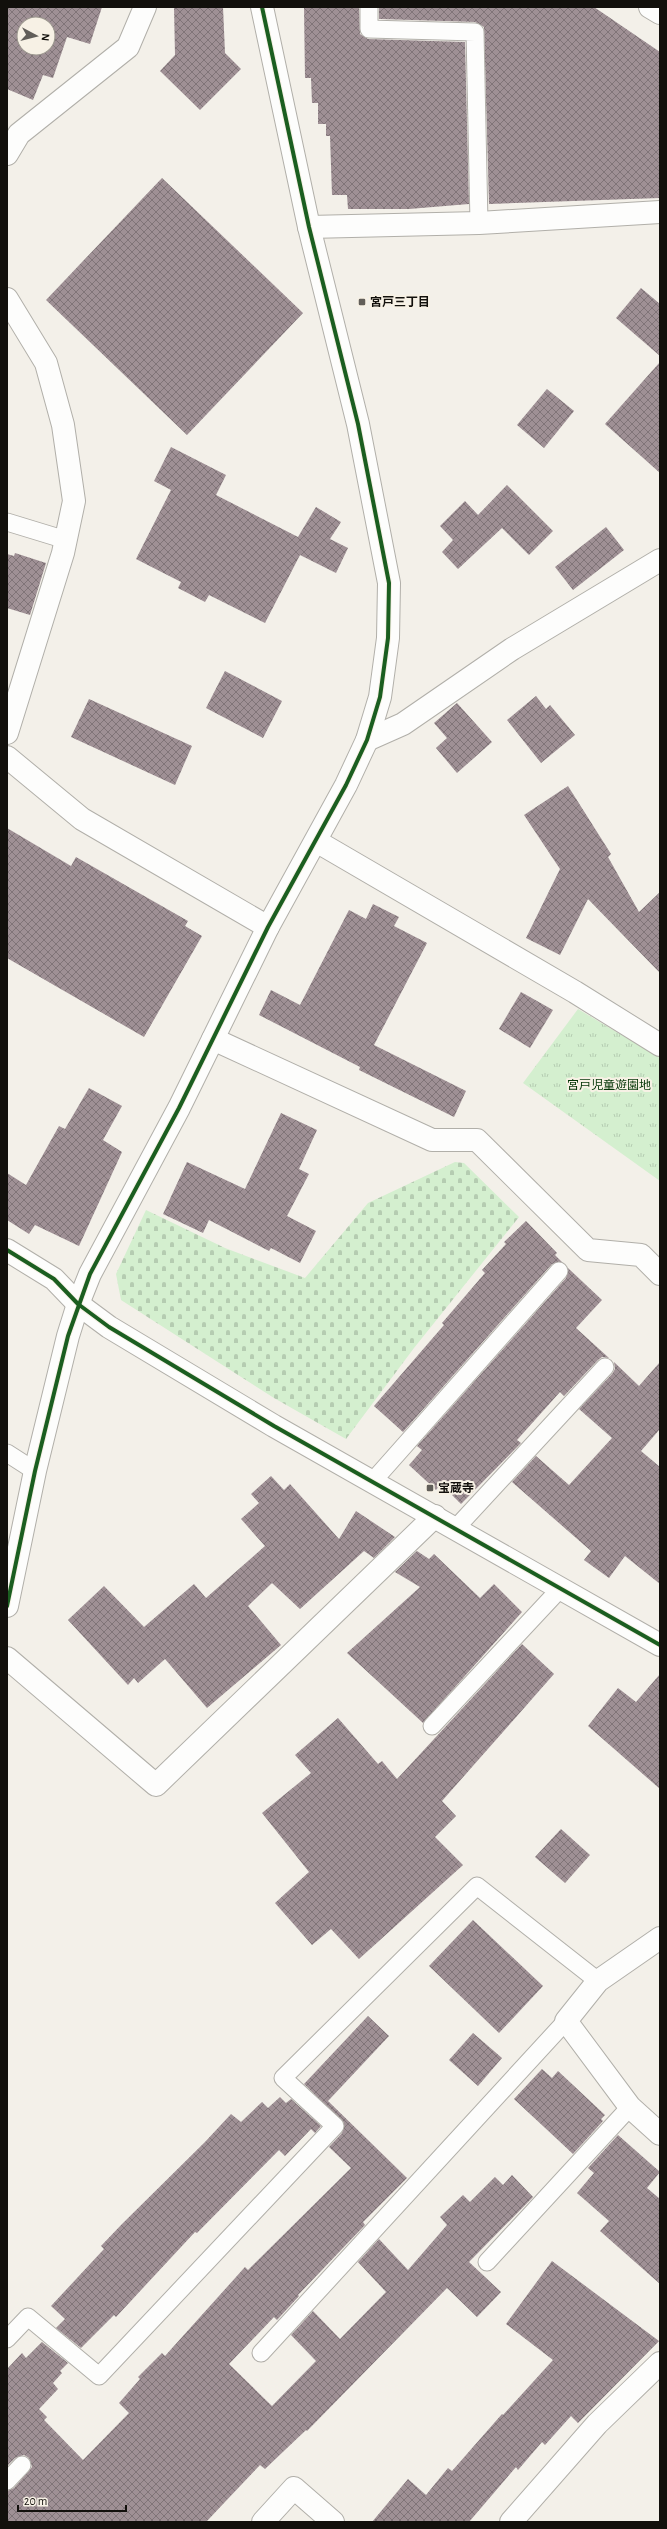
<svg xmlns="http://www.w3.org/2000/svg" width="667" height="2529" viewBox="0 0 667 2529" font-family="'Alegreya Sans','Noto Sans JP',sans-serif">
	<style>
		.cemetery { fill: url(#cemetery-stones) }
		.park { fill: url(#park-tufts) }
		.building { fill: url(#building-cross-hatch); fill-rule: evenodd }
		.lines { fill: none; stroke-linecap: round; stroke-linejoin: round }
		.service-casing { stroke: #b1afa9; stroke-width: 19 }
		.minor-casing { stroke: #b1afa9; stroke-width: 24 }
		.tertiary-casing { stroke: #b1afa9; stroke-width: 24 }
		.service { stroke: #fdfdfc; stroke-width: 17 }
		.minor { stroke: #fdfdfc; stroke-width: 22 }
		.tertiary { stroke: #fdfdfc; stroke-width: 22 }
		.cycleway-casing { stroke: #f7f1e5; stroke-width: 6 }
		.cycleway { stroke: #1b5e20; stroke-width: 4 }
		.poi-dot { fill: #615e59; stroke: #f7f1e5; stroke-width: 1.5 }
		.labels { text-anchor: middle; stroke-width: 4; stroke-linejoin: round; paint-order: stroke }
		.poi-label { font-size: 12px; font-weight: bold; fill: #12100c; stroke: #f7f1e5; text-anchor: start }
		.park-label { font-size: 12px; fill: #043506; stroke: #f7f1e5 }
	</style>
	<defs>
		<pattern id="cemetery-stones" width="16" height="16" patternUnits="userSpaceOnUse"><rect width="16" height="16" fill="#d4efcf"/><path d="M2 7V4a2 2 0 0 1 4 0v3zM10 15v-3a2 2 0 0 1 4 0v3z" fill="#b5ccb1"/></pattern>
		<pattern id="park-tufts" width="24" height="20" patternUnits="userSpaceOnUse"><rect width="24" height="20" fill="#d4efcf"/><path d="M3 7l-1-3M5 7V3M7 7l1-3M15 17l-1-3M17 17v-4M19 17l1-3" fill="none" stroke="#b5ccb1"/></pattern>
		<pattern id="building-cross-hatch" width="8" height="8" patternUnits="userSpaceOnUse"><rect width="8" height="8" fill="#9f9095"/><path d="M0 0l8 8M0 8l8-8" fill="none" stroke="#807478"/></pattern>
	</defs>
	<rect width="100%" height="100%" fill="#f3f0e9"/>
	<path class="cemetery" d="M 455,1162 L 464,1163 L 519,1217 L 414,1348 L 346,1439 L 274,1398 L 121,1300 L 116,1274 L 146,1210 L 225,1248 L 305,1278 L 368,1203 Z"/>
	<path class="park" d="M 578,1009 L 660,1058 L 660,1181 L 523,1083 Z"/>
	<g class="building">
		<path d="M 7,7 L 102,7 L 90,44 L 67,37 L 53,78 L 43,75 L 33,100 L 7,89 ZM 24,24 L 48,24 L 48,48 L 24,48 Z"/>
		<path d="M 174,7 L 223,7 L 225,53 L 241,69 L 200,110 L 160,71 L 175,55 Z"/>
		<path d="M 304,7 L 359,7 L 360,34 L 368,39 L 465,42 L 469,204 L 409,209 L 348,209 L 347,195 L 332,195 L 330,136 L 326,136 L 326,124 L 318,124 L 318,103 L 312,103 L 311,78 L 305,78 Z"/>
		<path d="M 379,7 L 594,7 L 660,52 L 660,198 L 489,204 L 484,27 L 475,22 L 379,19 Z"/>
		<path d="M 162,178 L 303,313 L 187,435 L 46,300 Z"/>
		<path d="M 641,288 L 660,304 L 660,356 L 616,318 Z"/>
		<path d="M 660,362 L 660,473 L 605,424 Z"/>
		<path d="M 547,389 L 574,411 L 544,448 L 517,425 Z"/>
		<path d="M 171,447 L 226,475 L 216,495 L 298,537 L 316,507 L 341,522 L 330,539 L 348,548 L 336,573 L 300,555 L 265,623 L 209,595 L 205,602 L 178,588 L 181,582 L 136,559 L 171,490 L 154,481 Z"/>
		<path d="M 507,485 L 553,531 L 529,555 L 502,528 L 458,569 L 442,552 L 453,540 L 440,526 L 465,501 L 478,515 Z"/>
		<path d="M 606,527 L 624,550 L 573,590 L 555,567 Z"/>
		<path d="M 15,553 L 46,563 L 30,615 L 7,608 L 7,554 L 14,556 Z"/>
		<path d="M 225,671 L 282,701 L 263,738 L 206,708 Z"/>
		<path d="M 536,696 L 546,709 L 550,705 L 575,735 L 541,763 L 507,720 Z"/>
		<path d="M 89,699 L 192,746 L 175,785 L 71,737 Z"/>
		<path d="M 457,703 L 492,742 L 457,773 L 436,748 L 447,738 L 434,723 Z"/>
		<path d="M 568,786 L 611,854 L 608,857 L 639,912 L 660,892 L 660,973 L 588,899 L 560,955 L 526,938 L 560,869 L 524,815 Z"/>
		<path d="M 7,828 L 71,866 L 76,857 L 188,921 L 185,926 L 202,936 L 144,1037 L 7,958 Z"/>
		<path d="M 373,904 L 399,917 L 394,926 L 427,943 L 374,1045 L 466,1091 L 454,1117 L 359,1070 L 360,1067 L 259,1015 L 271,990 L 300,1005 L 349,910 L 366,919 Z"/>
		<path d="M 521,992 L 553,1010 L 530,1048 L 499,1029 Z"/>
		<path d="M 89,1088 L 122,1106 L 103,1140 L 122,1152 L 79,1246 L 35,1225 L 29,1234 L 7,1220 L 7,1173 L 26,1185 L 59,1126 L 65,1129 Z"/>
		<path d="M 281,1113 L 317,1130 L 299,1169 L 309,1174 L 287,1216 L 316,1231 L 300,1263 L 271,1248 L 269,1251 L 209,1220 L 203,1233 L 163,1214 L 187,1162 L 245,1189 Z"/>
		<path d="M 526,1221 L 557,1253 L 555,1255 L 562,1262 L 552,1264 L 403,1432 L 374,1406 L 444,1325 L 442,1323 L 485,1273 L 482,1270 L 506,1244 L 504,1242 Z"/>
		<path d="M 568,1268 L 602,1300 L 576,1328 L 609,1358 L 602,1357 L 598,1360 L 564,1396 L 560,1392 L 517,1440 L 521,1443 L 461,1504 L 441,1484 L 436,1490 L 409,1465 L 422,1450 L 417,1446 L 566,1278 Z"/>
		<path d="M 614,1362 L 639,1386 L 660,1362 L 660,1429 L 641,1451 L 660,1467 L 660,1584 L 625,1556 L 609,1578 L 584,1560 L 591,1551 L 512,1482 L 536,1456 L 569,1485 L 612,1438 L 579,1409 L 612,1374 L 615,1369 Z"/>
		<path d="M 271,1476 L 284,1490 L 290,1484 L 339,1539 L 356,1511 L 395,1537 L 374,1558 L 364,1551 L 300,1609 L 272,1583 L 248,1606 L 281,1645 L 207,1708 L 165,1659 L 138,1683 L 134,1678 L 128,1685 L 68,1620 L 104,1586 L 144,1627 L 194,1584 L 206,1598 L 265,1546 L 241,1519 L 259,1503 L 251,1494 Z"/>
		<path d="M 417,1551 L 429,1559 L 434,1554 L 480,1598 L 494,1584 L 522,1612 L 423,1723 L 347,1653 L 420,1587 L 395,1572 Z"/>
		<path d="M 522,1644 L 554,1674 L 442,1801 L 456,1816 L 435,1837 L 463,1865 L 359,1959 L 331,1929 L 312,1945 L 275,1903 L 309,1872 L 262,1813 L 311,1773 L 295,1755 L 338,1718 L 378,1764 L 382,1761 L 397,1779 Z"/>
		<path d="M 660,1674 L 660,1789 L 588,1726 L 618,1688 L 636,1702 Z"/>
		<path d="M 561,1829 L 590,1855 L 565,1883 L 535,1857 Z"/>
		<path d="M 473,1920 L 543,1986 L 499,2033 L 429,1966 Z"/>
		<path d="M 368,2016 L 389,2036 L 328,2101 L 407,2178 L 363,2222 L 365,2225 L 298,2295 L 299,2296 L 277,2320 L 274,2317 L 229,2364 L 272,2406 L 316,2361 L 291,2335 L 313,2311 L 340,2339 L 386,2292 L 358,2262 L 379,2239 L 408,2270 L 447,2225 L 440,2217 L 463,2195 L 470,2202 L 495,2177 L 503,2185 L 512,2175 L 533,2197 L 469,2262 L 501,2292 L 477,2317 L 447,2288 L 307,2431 L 306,2430 L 265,2469 L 260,2465 L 206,2522 L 7,2522 L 7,2491 L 14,2488 L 32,2467 L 29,2458 L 24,2455 L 15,2458 L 7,2466 L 7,2369 L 22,2353 L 26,2358 L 42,2342 L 68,2363 L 60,2371 L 62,2373 L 53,2383 L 58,2389 L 39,2409 L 47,2417 L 44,2420 L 83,2460 L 129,2413 L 119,2403 L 140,2379 L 138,2377 L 162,2353 L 165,2356 L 245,2267 L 248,2270 L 351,2168 L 329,2147 L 342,2133 L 344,2123 L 304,2084 Z"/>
		<path d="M 473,2033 L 502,2058 L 478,2086 L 449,2060 Z"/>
		<path d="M 542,2069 L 552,2078 L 558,2071 L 605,2115 L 601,2119 L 603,2121 L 573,2154 L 514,2099 Z"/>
		<path d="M 280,2097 L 286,2103 L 291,2099 L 321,2126 L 315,2133 L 311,2129 L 285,2156 L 279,2150 L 197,2233 L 195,2232 L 116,2317 L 114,2315 L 81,2348 L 56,2328 L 65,2319 L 51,2306 L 104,2249 L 101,2246 L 122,2224 L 205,2142 L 231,2114 L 241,2122 L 262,2102 L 268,2108 Z"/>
		<path d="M 618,2135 L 660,2172 L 647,2188 L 660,2199 L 660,2284 L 600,2231 L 609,2221 L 577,2193 L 594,2173 L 588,2168 Z"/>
		<path d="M 552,2261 L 659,2341 L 578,2423 L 571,2416 L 545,2445 L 542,2442 L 518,2470 L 516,2467 L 469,2522 L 372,2522 L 408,2479 L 426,2495 L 448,2468 L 452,2471 L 502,2414 L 503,2415 L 553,2360 L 506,2324 Z"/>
	</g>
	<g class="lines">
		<g class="service-casing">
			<g id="service">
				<path d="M 369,7 L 369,29 L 475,32 L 479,223"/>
				<path d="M 7,522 L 66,540"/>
				<path d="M 7,1453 L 35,1471"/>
				<path d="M 373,1481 L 559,1271"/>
				<path d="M 455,1529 L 605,1367"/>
				<path d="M 432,1726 L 559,1590"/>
				<path d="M 487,2262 L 630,2107"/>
				<path d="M 7,2339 L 28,2317 L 99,2376 L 335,2126 L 283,2078 L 477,1886 L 598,1981"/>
				<path d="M 261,2353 L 566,2021"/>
				<path d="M 7,2481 L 22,2465"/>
			</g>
		</g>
		<g class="minor-casing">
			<g id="minor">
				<path d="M 650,7 L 660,13"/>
				<path d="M 7,154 L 19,134 L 128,47 L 145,7"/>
				<path d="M 309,227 L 479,223 L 660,212"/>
				<path d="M 7,299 L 46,363 L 63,425 L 74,501 L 63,553 L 7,733"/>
				<path d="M 367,740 L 403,724 L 512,649 L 660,560"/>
				<path d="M 7,757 L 82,819 L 268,927"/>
				<path d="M 316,841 L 575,992 L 660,1045"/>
				<path d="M 213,1039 L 432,1140 L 477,1140 L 588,1250 L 641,1255 L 660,1274"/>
				<path d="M 78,1304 L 90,1274 L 179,1108 L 268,927 L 346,785 L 367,740 L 380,697 L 388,638 L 389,583 L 358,424 L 309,227 L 262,7"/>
				<path d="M 7,1658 L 156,1785 L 435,1516"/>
				<path d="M 660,1938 L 598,1981 L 566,2021 L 630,2107 L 660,2134"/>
				<path d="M 263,2522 L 294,2488 L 333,2522"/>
				<path d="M 511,2522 L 597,2424 L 660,2363"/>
			</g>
		</g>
		<g class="tertiary-casing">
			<g id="tertiary">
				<path d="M 7,1250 L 54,1279 L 78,1304 L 109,1327 L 274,1426 L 660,1645"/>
				<path d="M 7,1606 L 35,1471 L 68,1336 L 78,1304"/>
			</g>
		</g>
		<use href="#service" class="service"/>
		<use href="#minor" class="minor"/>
		<use href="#tertiary" class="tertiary"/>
		<g class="cycleway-casing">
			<g id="cycleway">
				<path d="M 7,1250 L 54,1279 L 78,1304 L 109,1327 L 274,1426 L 660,1645"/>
				<path d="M 7,1606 L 35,1471 L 68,1336 L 90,1274 L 179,1108 L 268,927 L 346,785 L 367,740 L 380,697 L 388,638 L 389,583 L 358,424 L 309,227 L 262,7"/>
			</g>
		</g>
		<use href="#cycleway" class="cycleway"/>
	</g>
	<g class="poi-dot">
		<rect x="358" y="298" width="8" height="8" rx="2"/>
		<rect x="426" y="1484" width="8" height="8" rx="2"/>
	</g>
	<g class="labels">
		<g class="poi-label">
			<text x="370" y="306">宮戸三丁目</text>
			<text x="438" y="1492">宝蔵寺</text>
		</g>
		<g class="park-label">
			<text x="609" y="1089">宮戸児童遊園地</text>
		</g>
	</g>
	<rect width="667" height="2529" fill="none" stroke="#12100c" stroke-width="16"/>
	<g transform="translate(36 36) rotate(97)"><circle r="19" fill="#f7f1e5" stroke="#9b978e"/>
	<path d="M0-3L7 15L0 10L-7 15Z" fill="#615e59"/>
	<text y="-6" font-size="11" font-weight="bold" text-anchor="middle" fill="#12100c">N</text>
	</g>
	<path d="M18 2505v6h108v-6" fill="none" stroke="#12100c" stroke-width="2"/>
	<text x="24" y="2505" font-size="12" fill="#12100c" stroke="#f7f1e5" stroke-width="3" paint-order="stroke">20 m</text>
</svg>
